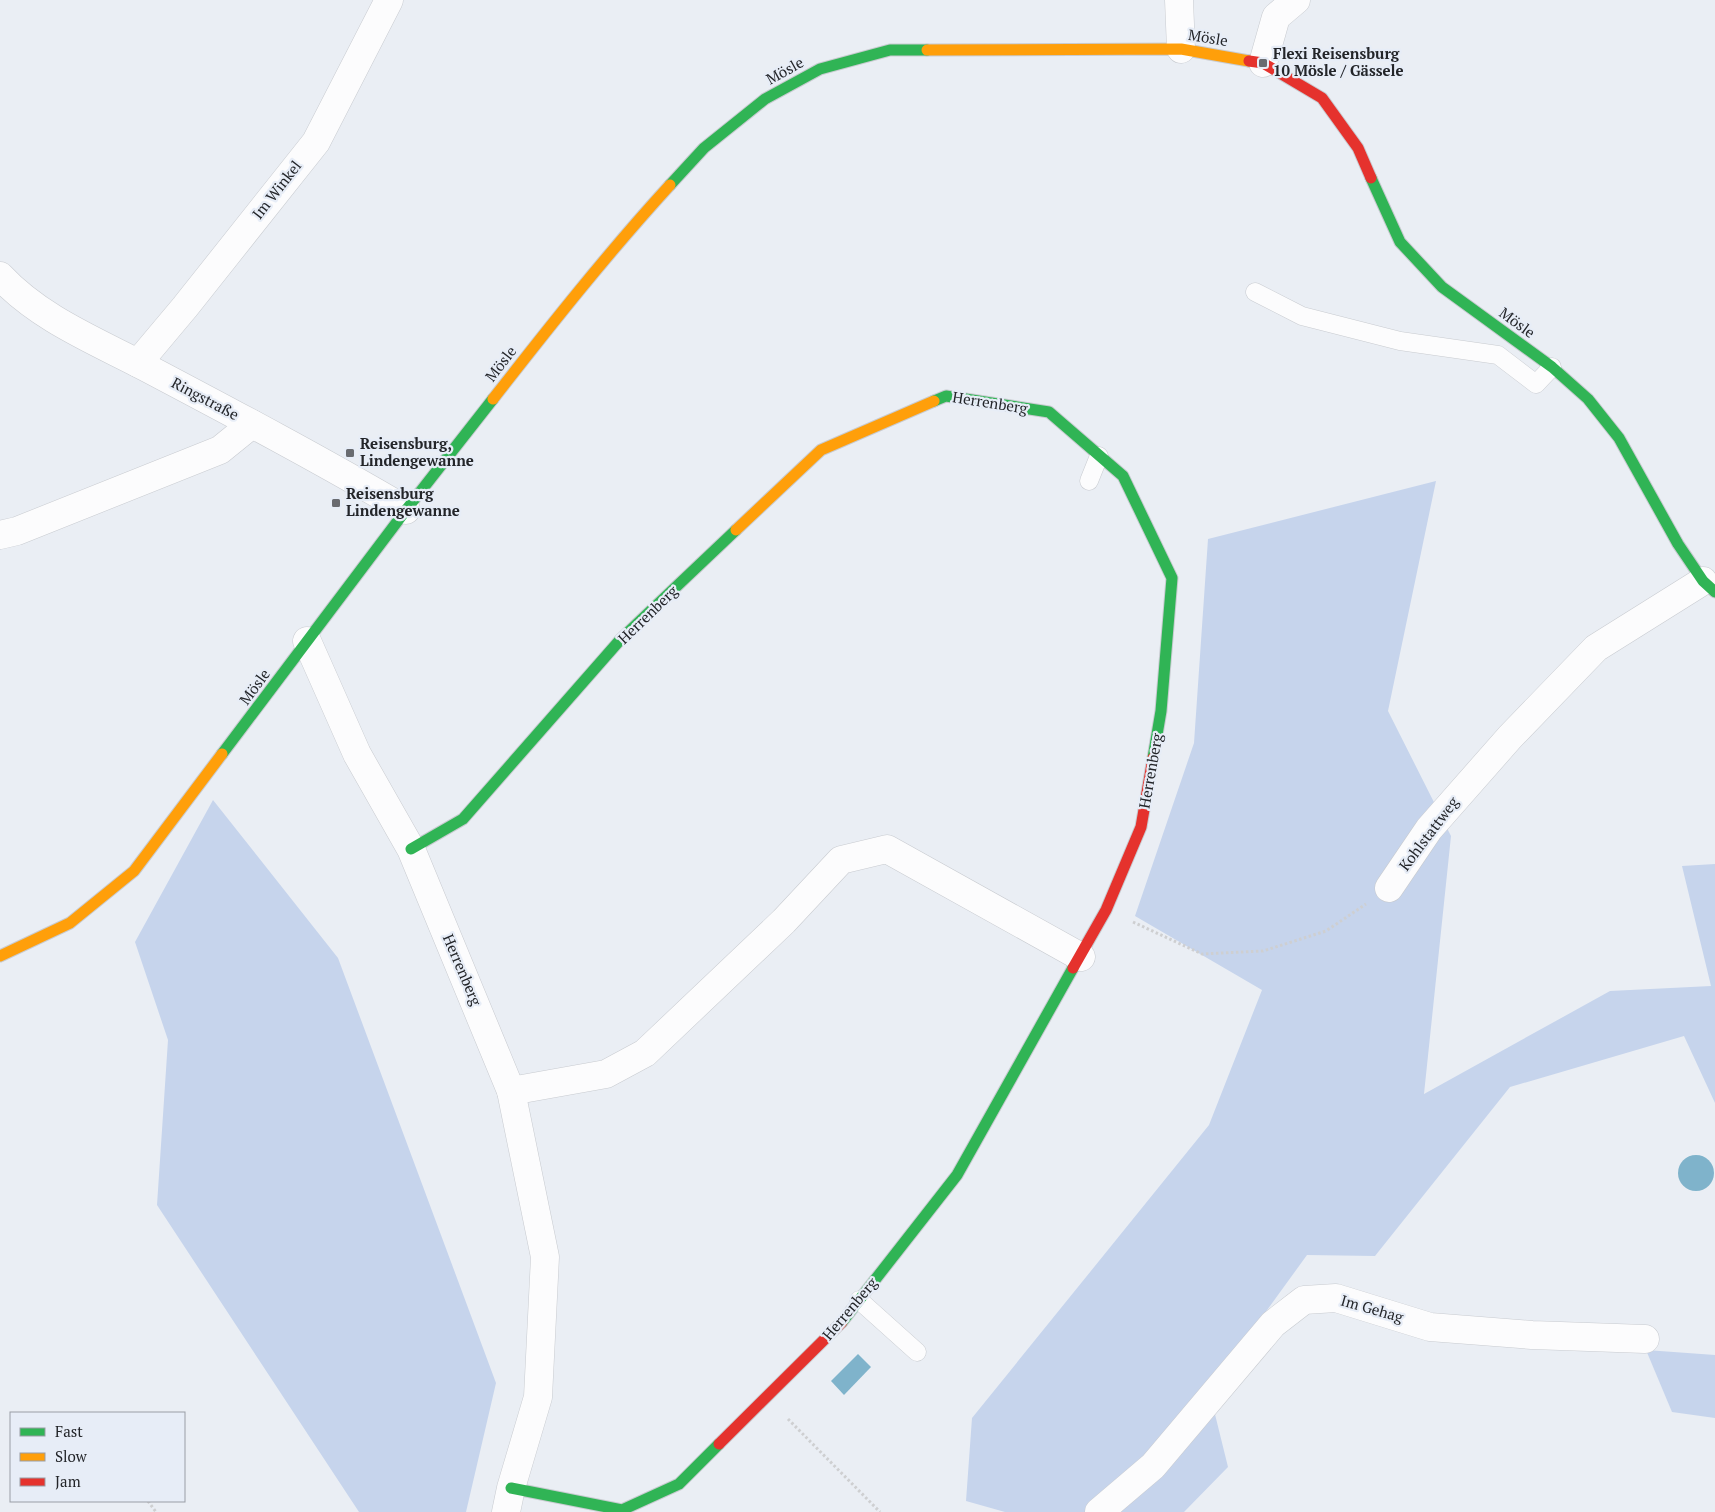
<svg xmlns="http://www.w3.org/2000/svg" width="1715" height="1512" viewBox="0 0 1715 1512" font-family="'PT Serif',serif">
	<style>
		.green { fill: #c6d4ec }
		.water { fill: #7fb3cb }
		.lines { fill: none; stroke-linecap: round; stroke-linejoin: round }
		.lane-casing { stroke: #c8cbd0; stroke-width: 19 }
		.street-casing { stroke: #c8cbd0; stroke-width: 29 }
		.fast-casing { stroke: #c8cbd0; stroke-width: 13 }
		.slow-casing { stroke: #c8cbd0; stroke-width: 13 }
		.jam-casing { stroke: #c8cbd0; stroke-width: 13 }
		.path { stroke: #cecfd1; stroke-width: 3; stroke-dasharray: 2.5 2.5; stroke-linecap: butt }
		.lane { stroke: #fcfcfd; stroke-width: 18 }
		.street { stroke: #fcfcfd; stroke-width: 28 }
		.fast { stroke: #30b455; stroke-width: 11 }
		.slow { stroke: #ff9f0a; stroke-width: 11 }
		.jam { stroke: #e5322d; stroke-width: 11 }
		.poi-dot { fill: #696b70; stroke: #e7edf7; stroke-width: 2 }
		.labels { text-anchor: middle; stroke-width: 4.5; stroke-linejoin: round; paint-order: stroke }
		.street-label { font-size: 15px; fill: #232529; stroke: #e7edf7 }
		.poi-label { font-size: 15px; font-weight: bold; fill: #232529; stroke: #e7edf7; text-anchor: start }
	</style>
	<rect width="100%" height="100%" fill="#eaeef4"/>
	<g class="green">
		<path d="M 1436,481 L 1388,711 L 1451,836 L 1424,1094 L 1610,991 L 1711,986 L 1682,866 L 1715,864 L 1715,1103 L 1684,1036 L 1510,1087 L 1375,1256 L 1307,1255 L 1209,1390 L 1228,1467 L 1184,1512 L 1005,1512 L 966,1501 L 972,1418 L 1209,1125 L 1262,990 L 1135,916 L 1194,743 L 1208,539 Z"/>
		<path d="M 213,800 L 338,958 L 496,1383 L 466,1512 L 359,1512 L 157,1205 L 168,1040 L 135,942 Z"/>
		<path d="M 1646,1350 L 1715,1355 L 1715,1418 L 1672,1412 Z"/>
	</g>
	<g class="water">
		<circle cx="1696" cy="1173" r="18"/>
		<path d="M 858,1354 L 871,1367 L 844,1395 L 831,1381 Z"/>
	</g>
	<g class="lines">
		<g class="lane-casing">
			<g id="lane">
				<path d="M 1255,292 L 1302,316 L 1400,341 L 1498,355 L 1536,384 L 1552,367"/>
				<path d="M 1089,481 L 1099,456"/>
				<path d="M 859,1300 L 917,1352"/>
			</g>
		</g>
		<g class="street-casing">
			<g id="street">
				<path d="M 1179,0 L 1181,49"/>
				<path d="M 1263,63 L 1276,17 L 1296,0"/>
				<path d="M 0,276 C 40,319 96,341 147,368 C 234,414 321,460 406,510"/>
				<path d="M 138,363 L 185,307 L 316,142 L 389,0"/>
				<path d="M 0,535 L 17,531 L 220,450 L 252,424"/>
				<path d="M 307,641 L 357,754 L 411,849 L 511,1091 L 545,1257 L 538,1397 L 511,1488 L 506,1512"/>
				<path d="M 1389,888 L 1429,829 L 1510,737 L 1596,648 L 1703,581"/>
				<path d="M 511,1091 L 606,1074 L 645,1053 L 784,921 L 841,860 L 887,849 L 1081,957"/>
				<path d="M 1099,1512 L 1153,1466 L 1273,1324 L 1304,1300 L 1336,1298 L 1430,1327 L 1532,1335 L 1645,1339"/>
			</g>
		</g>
		<g class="fast-casing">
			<g id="fast">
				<path d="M 1371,178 L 1400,242 L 1442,287 L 1552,367 L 1588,399 L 1619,438 L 1678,544 L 1703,581 L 1715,592"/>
				<path d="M 670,185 L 704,148 L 765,99 L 820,69 L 890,50 L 927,50"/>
				<path d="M 934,401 L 946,396 L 1049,412 L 1123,476 L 1172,578 L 1161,711 L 1153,758"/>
				<path d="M 222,754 L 406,510 L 493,399"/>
				<path d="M 411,849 L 463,819 L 620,640 L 736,530"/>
				<path d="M 842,1322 L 957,1175 L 1073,968"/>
				<path d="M 511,1488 L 622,1510 L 679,1484 L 719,1444"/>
			</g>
		</g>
		<g class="slow-casing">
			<g id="slow">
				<path d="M 927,50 L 1181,49 L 1249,61"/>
				<path d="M 493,399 C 550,326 607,254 670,185"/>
				<path d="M 736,530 L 821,450 L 934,401"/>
				<path d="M 0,956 L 70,923 L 134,871 L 222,754"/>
			</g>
		</g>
		<g class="jam-casing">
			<g id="jam">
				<path d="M 1249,61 L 1263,63 L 1322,98 L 1358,148 L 1371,178"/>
				<path d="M 1073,968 L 1106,910 L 1141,827 L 1153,758"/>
				<path d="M 719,1444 L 842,1322"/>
			</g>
		</g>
		<g class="path">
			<path d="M 1133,922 L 1202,954 L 1263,951 L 1326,931 L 1366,904"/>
			<path d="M 788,1419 L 880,1512"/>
			<path d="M 148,1501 L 156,1512"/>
		</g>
		<use href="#lane" class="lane"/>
		<use href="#street" class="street"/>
		<use href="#fast" class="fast"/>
		<use href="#slow" class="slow"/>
		<use href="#jam" class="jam"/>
	</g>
	<g class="poi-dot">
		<rect x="1258" y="58" width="10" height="10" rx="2.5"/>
		<rect x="345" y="448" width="10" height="10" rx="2.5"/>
		<rect x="331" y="498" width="10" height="10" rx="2.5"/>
	</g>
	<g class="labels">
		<g class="street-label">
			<text transform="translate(1208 38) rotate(9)" y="5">Mösle</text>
			<text transform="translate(785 71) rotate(-29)" y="5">Mösle</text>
			<text transform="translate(277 190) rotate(-52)" y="5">Im Winkel</text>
			<text transform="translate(1517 323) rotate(36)" y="5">Mösle</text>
			<text transform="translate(501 364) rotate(-52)" y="5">Mösle</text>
			<text transform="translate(205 399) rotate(28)" y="5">Ringstraße</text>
			<text transform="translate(990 403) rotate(9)" y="5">Herrenberg</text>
			<text transform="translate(648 615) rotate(-44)" y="5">Herrenberg</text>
			<text transform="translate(255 687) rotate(-54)" y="5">Mösle</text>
			<text transform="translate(1151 771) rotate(-80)" y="5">Herrenberg</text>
			<text transform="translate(1429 834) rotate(-53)" y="5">Kohlstattweg</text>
			<text transform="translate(462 970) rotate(67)" y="5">Herrenberg</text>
			<text transform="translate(850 1309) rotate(-50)" y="5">Herrenberg</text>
			<text transform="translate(1372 1309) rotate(16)" y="5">Im Gehag</text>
		</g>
		<g class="poi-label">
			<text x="1273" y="59">Flexi Reisensburg<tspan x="1273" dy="17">10 Mösle / Gässele</tspan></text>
			<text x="360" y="449">Reisensburg,<tspan x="360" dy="17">Lindengewanne</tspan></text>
			<text x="346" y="499">Reisensburg<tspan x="346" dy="17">Lindengewanne</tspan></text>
		</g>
	</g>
	<rect x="10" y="1412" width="175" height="90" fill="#e7edf7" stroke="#999da5"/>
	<rect x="20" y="1428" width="25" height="8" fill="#30b455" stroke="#999da5"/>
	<text x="55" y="1437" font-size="15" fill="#232529">Fast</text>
	<rect x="20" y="1453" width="25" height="8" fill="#ff9f0a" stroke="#999da5"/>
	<text x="55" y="1462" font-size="15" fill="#232529">Slow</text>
	<rect x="20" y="1478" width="25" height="8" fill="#e5322d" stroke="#999da5"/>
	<text x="55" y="1487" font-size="15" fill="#232529">Jam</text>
</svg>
